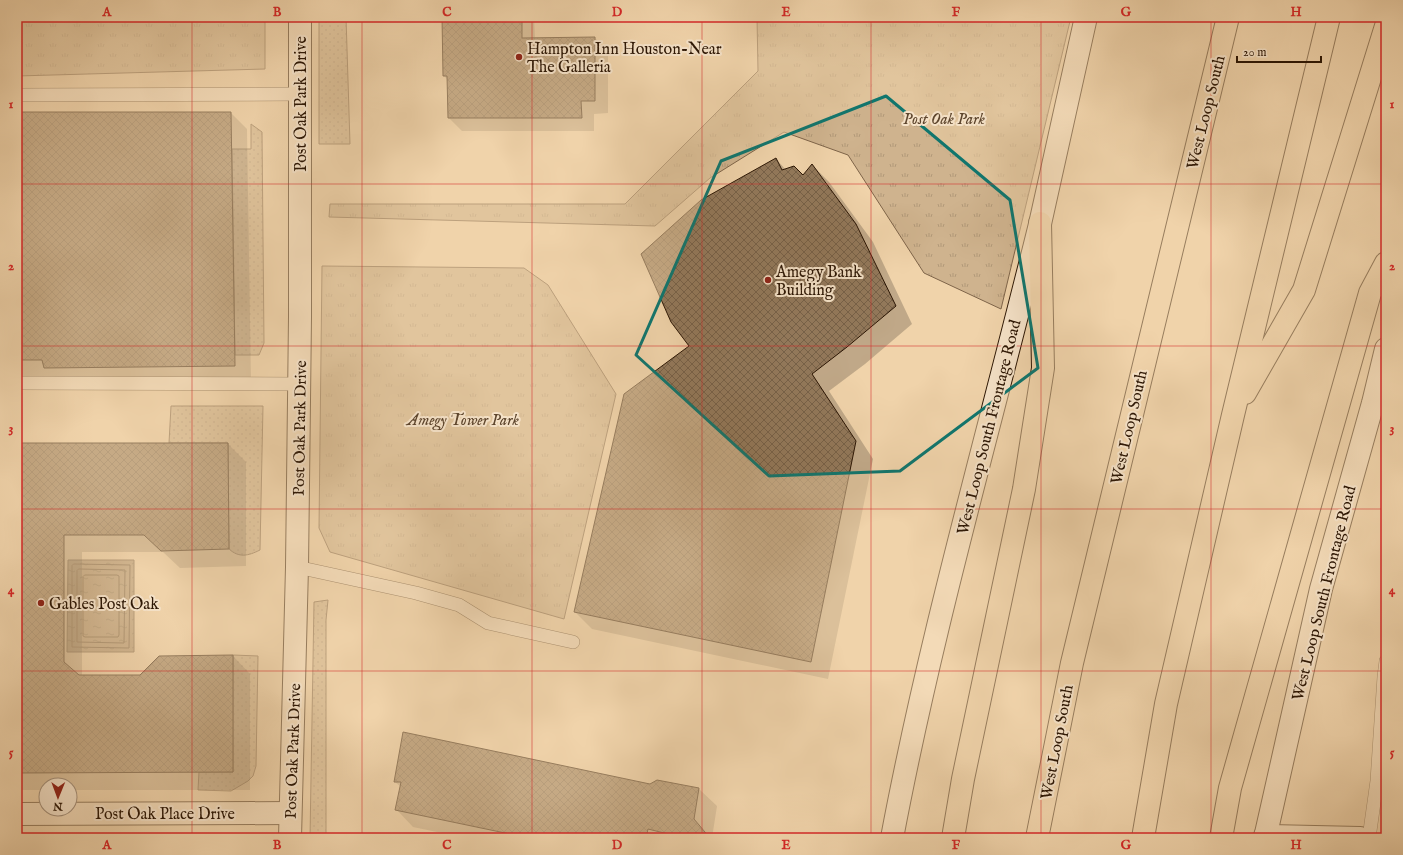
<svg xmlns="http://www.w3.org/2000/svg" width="1403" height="855" viewBox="0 0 1403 855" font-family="'IM FELL English',serif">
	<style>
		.grass { fill: url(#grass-dots); stroke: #7e6449 }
		.park { fill: url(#park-tufts); stroke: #7e6449 }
		.water { fill: url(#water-ripples); stroke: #796146 }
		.shadow { fill: #0003 }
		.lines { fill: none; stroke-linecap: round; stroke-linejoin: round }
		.shore { stroke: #6c543b; stroke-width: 1 }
		.building { fill: url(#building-cross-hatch); stroke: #2c1604 }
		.lane-casing { stroke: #5d452e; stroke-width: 14 }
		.secondary-casing { stroke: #2c1604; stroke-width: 24 }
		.highway-casing { stroke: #2c1604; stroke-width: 24 }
		.lane { stroke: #f5e2c8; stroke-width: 13 }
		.secondary { stroke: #f5e2c8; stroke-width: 22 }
		.highway { stroke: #f0d3aa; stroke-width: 22 }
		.marked { fill: none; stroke: #0f766e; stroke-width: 3; stroke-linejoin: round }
		.grid { fill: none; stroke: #d62828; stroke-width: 1; stroke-opacity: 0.55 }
		.poi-dot { fill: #8f2418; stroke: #f5e2c8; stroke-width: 1.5 }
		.labels { text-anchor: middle; stroke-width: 4; stroke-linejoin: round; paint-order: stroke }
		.poi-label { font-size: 16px; fill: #2c1604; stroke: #f5e2c8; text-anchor: start }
		.street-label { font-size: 16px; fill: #2c1604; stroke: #f5e2c8 }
		.park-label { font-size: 16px; font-style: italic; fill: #5d452d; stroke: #f5e2c8 }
		.neatline { fill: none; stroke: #d62828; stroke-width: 1.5 }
		.grid-label { font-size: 13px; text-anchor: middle; font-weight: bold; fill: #d62828 }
	</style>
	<defs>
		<pattern id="grass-dots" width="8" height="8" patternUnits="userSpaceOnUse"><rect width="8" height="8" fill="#cfb38e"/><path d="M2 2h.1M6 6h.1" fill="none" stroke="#b29979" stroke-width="1.8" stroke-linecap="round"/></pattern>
		<pattern id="park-tufts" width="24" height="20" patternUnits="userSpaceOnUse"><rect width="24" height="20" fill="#cfb38e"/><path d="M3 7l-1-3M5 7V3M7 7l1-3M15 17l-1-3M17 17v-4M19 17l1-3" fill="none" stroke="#b29979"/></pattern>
		<pattern id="water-ripples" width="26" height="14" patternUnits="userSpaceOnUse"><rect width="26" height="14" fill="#ad9372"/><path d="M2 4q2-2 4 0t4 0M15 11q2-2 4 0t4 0" fill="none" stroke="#8d775b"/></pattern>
		<pattern id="building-cross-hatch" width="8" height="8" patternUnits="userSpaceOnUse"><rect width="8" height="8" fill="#92785a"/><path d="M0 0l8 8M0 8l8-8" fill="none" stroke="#776148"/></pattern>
	</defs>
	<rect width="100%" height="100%" fill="#f0d3aa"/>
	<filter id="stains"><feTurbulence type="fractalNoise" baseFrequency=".005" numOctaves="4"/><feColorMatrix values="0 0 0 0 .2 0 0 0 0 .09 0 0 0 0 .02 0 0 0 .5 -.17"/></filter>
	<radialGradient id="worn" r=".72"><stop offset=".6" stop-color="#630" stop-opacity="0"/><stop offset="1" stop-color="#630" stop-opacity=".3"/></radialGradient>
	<g class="grass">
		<path d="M 319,17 L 346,17 L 350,144 L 319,144 Z"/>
		<path d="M 251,124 L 262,132 L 264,343 L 259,355 L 235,355 L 232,149 L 251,149 Z"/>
		<path d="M 171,406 L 263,406 L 260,550 C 248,556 239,558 229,549 L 228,443 L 169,443 Z"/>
		<path d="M 328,600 L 326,620 L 326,838 L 310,838 L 314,602 Z"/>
		<path d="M 233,655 L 258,656 L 256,766 L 253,776 L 248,781 L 231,791 L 198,790 L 199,772 L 233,772 Z"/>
	</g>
	<g class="park">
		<path d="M 17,17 L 265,17 L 265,69 L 17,76 Z"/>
		<path d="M 757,17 L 1071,17 L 1001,309 L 924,273 L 848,155 L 784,132 L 710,178 L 655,226 L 329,217 L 330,204 L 625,204 L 758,71 Z"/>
		<path d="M 322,266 L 524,268 L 548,285 L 616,394 L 564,619 L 330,552 L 319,528 Z"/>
	</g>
	<path class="water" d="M 68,560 L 134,560 L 134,652 L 67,652 Z"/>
	<g class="shadow">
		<path d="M 443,17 L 534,17 L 535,39 L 595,38 L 608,51 L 608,113 L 594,114 L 594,131 L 462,131 L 449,118 L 448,80 L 444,76 Z"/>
		<path d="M 17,113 L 231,113 L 247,129 L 251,383 L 62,384 L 54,376 L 17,376 Z"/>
		<path d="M 776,159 L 786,170 L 803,176 L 812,165 L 829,182 L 873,242 L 912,324 L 865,364 L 829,391 L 873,459 L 828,679 L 592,629 L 575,612 L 691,346 Z"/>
		<path d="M 17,444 L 228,444 L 246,462 L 246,566 L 180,568 L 163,552 L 82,552 L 82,676 L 141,676 L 233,656 L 250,674 L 250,790 L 70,790 L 70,785 L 46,785 L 46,790 L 17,790 Z"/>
		<path d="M 657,781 L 699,789 L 717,806 L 712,838 L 675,838 L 669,829 L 667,838 L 466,838 L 413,827 L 396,809 L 401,787 L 395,782 L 650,785 Z"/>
	</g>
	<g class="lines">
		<g class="shore">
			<path d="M 74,564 L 130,565 L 129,648 L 72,647 L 72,566 Z"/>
			<path d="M 79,569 L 125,570 L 124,643 L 77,642 L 77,571 Z"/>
			<path d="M 85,575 L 117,575 L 119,576 L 119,635 L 118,637 L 85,637 L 83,636 L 83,577 Z"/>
		</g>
	</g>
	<g class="building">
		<path d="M 442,17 L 522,17 L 522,38 L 595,37 L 595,101 L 581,101 L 582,118 L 448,118 L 447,76 L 443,76 Z"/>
		<path d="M 17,112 L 231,112 L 235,366 L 44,368 L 42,360 L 17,360 Z"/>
		<path d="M 776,158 L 782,170 L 794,166 L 803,175 L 812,164 L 856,224 L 896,306 L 847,347 L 812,374 L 856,441 L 811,662 L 574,612 L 624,394 L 689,346 L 671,322 L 641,254 L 701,200 Z"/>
		<path d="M 17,443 L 228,443 L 229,549 L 161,551 L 144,535 L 64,535 L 64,662 L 79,675 L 140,675 L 159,656 L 233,655 L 233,772 L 17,773 Z"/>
		<path d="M 403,732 L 650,784 L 657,780 L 699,788 L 694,819 L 710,838 L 684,838 L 648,829 L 646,838 L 529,838 L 395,810 L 401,782 L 394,782 Z"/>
	</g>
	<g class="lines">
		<g class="lane-casing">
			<g id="lane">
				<path d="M 17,95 L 300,94"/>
				<path d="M 17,383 L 299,384"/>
				<path d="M 297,567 L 416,593 L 459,605 L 488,623 L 573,642"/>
				<path d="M 1369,838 L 1377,781 L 1384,677 L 1386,661"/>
			</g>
		</g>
		<g class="secondary-casing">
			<g id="secondary">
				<path d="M 17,814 L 290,813"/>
				<path d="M 1265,836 L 1360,838"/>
				<path d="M 290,838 L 297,567 L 300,317 L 300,17"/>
				<path d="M 892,838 C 931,631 990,428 1040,224 C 1056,155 1071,86 1086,17"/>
				<path d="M 1265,838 L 1321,589 L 1373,403 L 1386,349"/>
			</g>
		</g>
		<g class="highway-casing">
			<g id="highway">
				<path d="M 1245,393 L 1304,290 L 1386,26"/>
				<path d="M 953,838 L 963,779 L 1024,489 L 1043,368 L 1040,223"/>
				<path d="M 1037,838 L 1072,663 L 1228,17"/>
				<path d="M 1143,838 L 1166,704 L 1233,415 L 1329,17"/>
				<path d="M 1221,838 L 1230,788 L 1370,293 L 1386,263"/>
			</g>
		</g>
		<use href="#lane" class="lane"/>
		<use href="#secondary" class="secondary"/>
		<use href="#highway" class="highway"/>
	</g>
	<path d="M0 0H1403V855H0ZM 886,96 L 1010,200 L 1038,368 L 900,471 L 769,476 L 636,355 L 721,161 Z" fill="#f0d3aa" fill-opacity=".55" fill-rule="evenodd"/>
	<path class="marked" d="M 886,96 L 1010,200 L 1038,368 L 900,471 L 769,476 L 636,355 L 721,161 Z"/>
	<path class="grid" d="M 192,17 L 192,838M 362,17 L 362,838M 532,17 L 532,838M 702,17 L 702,838M 871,17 L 871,838M 1041,17 L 1041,838M 1211,17 L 1211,838M 17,184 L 1386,184M 17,346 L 1386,346M 17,509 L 1386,509M 17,671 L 1386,671"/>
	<g class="poi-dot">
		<circle cx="519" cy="57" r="4"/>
		<circle cx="768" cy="280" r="4"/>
		<circle cx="41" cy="603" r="4"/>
	</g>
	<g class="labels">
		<g class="poi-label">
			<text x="527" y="54">Hampton Inn Houston-Near<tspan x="527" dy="18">The Galleria</tspan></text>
			<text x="776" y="277">Amegy Bank<tspan x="776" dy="18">Building</tspan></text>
			<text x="49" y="609">Gables Post Oak</text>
		</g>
		<g class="street-label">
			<text transform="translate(300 104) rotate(-90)" y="6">Post Oak Park Drive</text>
			<text transform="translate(1205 112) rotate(-76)" y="6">West Loop South</text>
			<text transform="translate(988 427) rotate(-76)" y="6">West Loop South Frontage Road</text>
			<text transform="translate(1128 427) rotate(-77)" y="6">West Loop South</text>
			<text transform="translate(299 428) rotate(-89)" y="6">Post Oak Park Drive</text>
			<text transform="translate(1323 593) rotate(-76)" y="6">West Loop South Frontage Road</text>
			<text transform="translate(1056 742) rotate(-79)" y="6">West Loop South</text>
			<text transform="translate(292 751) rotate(-88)" y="6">Post Oak Park Drive</text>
			<text x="165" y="819">Post Oak Place Drive</text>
		</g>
		<g class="park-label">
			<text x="944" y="124">Post Oak Park</text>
			<text x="463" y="425">Amegy Tower Park</text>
		</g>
	</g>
	<rect width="1403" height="855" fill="none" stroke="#f0d3aa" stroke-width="44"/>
	<g transform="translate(58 797) rotate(181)"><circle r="19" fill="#f5e2c8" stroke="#a5907a"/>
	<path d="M0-3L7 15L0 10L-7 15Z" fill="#8f2418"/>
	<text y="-6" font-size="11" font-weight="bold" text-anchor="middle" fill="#2c1604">N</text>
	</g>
	<path d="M1237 56v6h84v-6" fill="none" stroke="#2c1604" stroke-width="2"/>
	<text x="1243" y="56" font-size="12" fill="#2c1604" stroke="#f5e2c8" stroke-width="3" paint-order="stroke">20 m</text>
	<rect x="22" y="22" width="1359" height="811" class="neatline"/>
	<g class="grid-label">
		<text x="107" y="16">A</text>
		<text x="277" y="16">B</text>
		<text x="447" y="16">C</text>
		<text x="617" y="16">D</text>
		<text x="786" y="16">E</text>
		<text x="956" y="16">F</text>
		<text x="1126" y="16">G</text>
		<text x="1296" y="16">H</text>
		<text x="11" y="108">1</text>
		<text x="1392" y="108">1</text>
		<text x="11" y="270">2</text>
		<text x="1392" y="270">2</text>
		<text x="11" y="432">3</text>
		<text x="1392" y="432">3</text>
		<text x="11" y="594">4</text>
		<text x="1392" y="594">4</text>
		<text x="11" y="756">5</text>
		<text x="1392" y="756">5</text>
		<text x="107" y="849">A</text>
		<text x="277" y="849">B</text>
		<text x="447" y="849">C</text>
		<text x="617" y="849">D</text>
		<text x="786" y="849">E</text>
		<text x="956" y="849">F</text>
		<text x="1126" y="849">G</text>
		<text x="1296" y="849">H</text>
	</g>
	<rect width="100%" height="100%" filter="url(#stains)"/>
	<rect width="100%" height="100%" fill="url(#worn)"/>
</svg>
